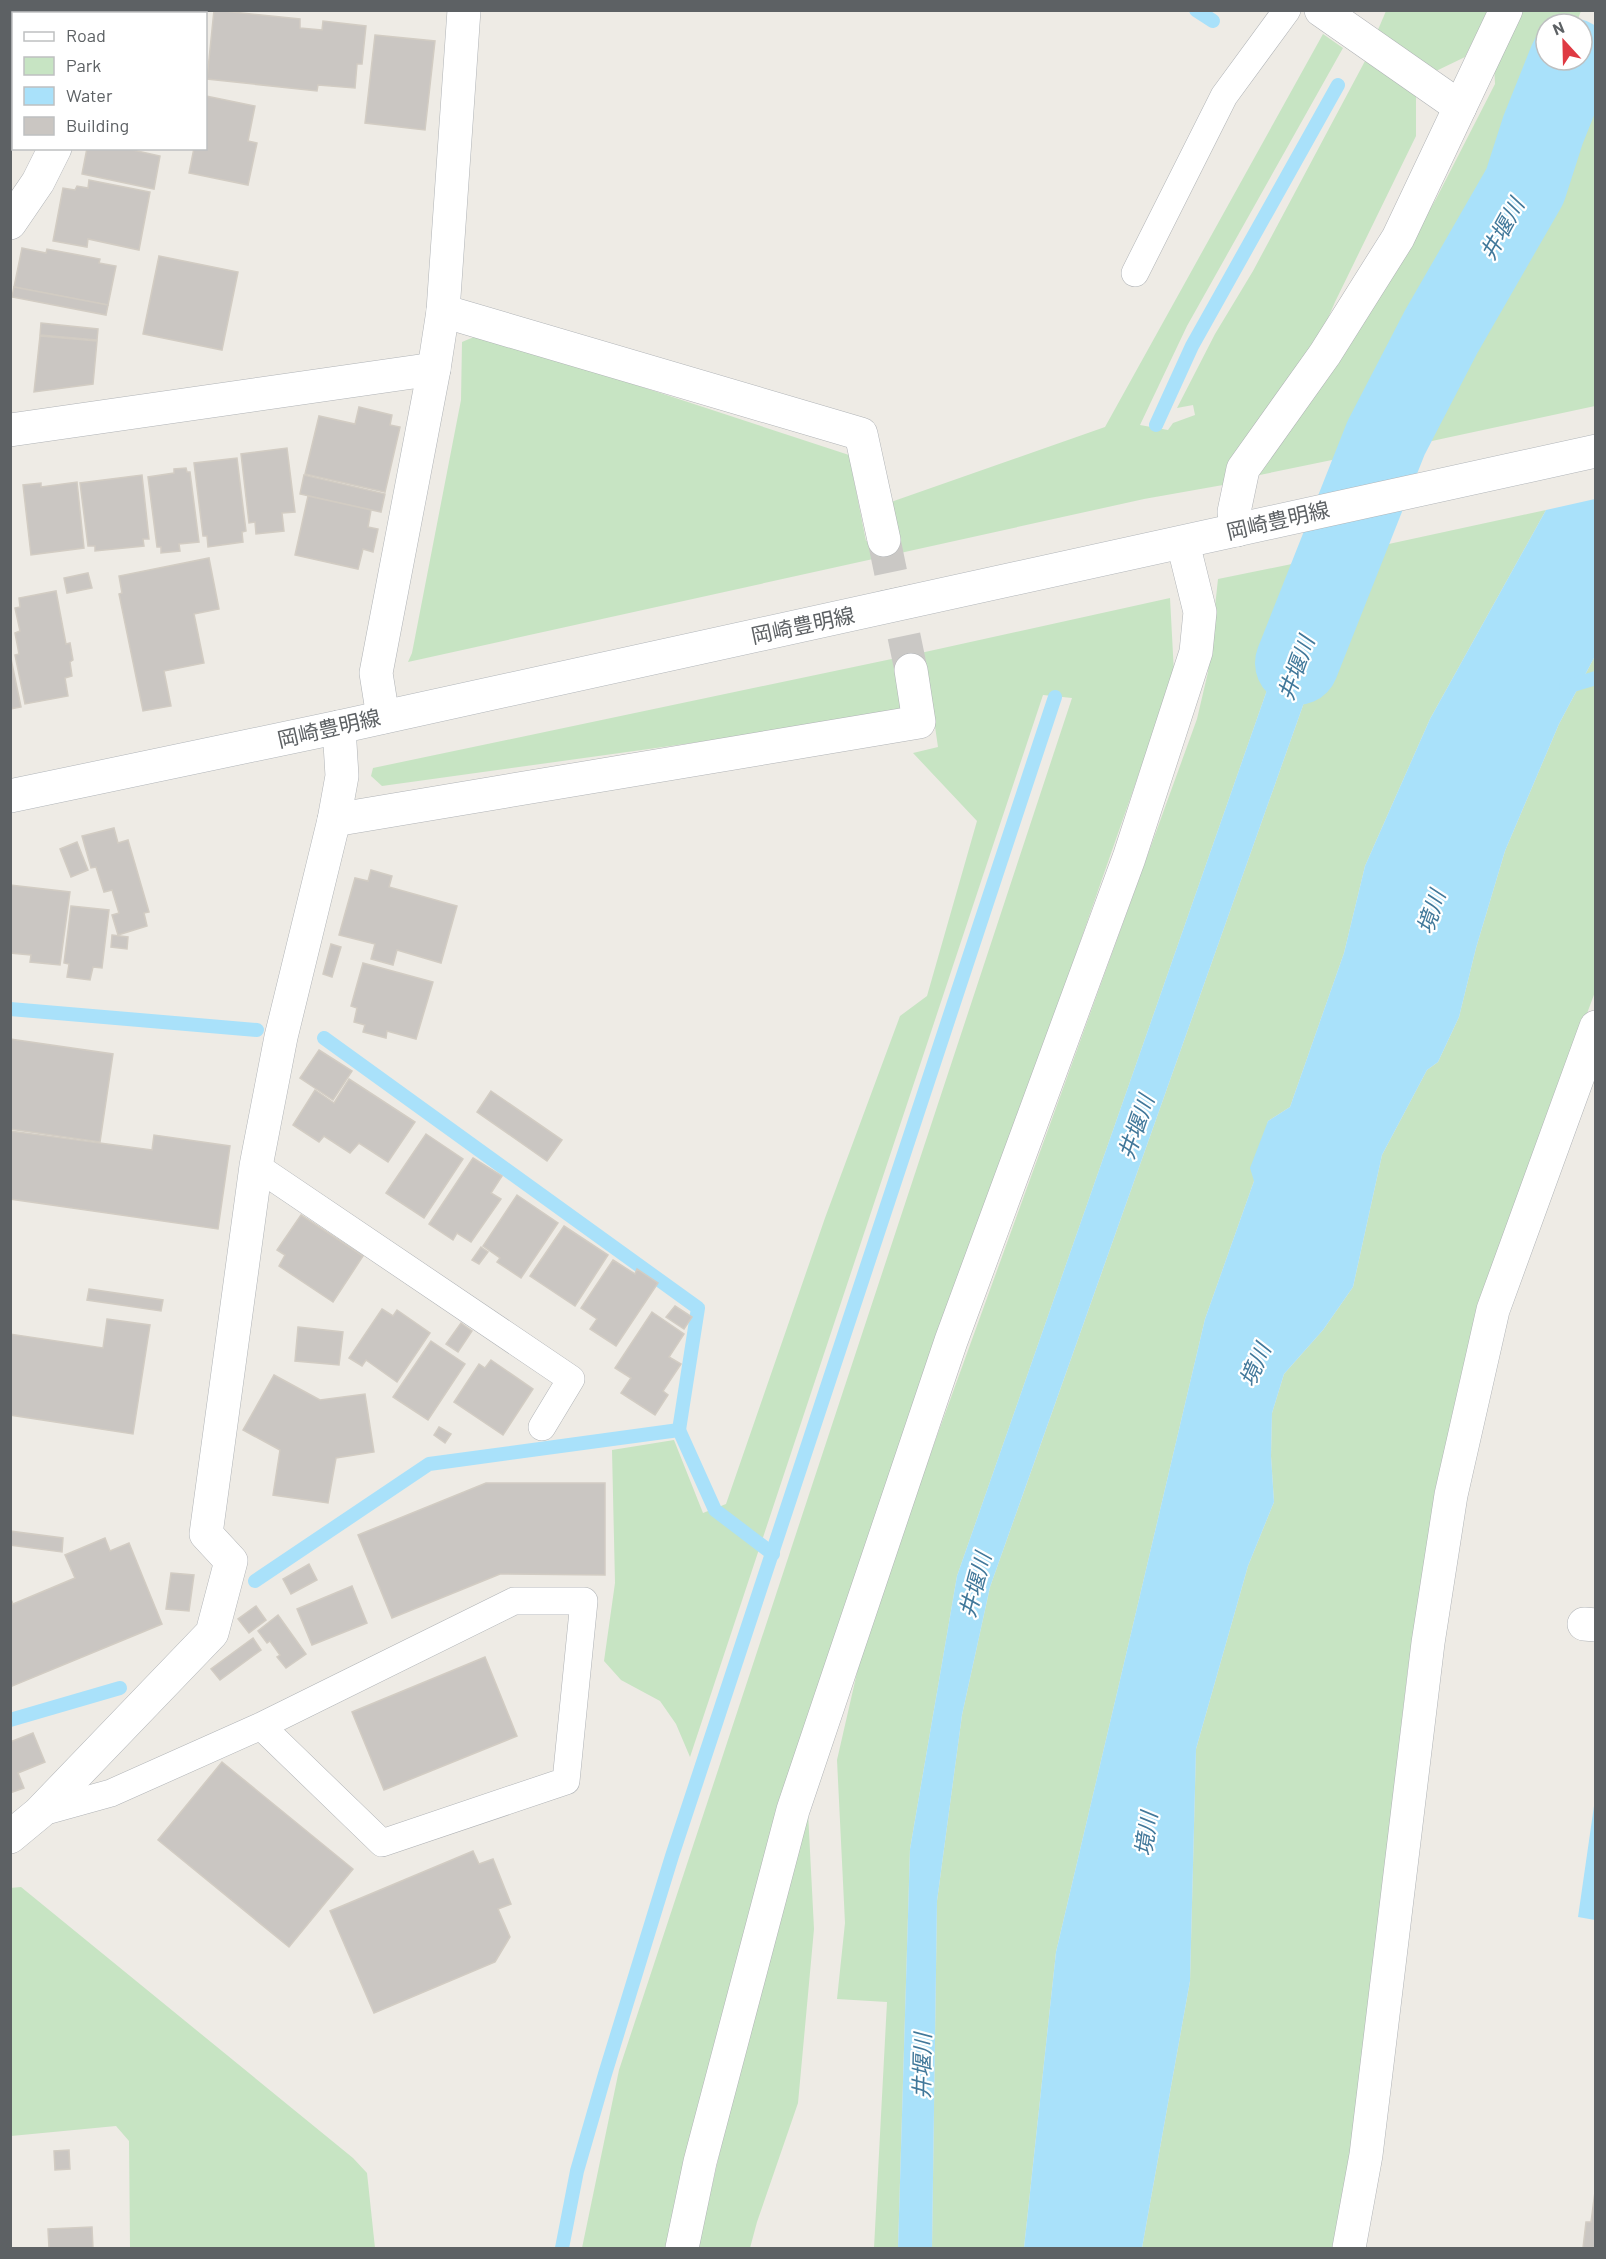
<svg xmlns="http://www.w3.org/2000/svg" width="1606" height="2259" viewBox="0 0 1606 2259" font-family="Barlow,'Noto Sans JP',sans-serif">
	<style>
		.green { fill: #c7e4c3 }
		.water { fill: #a9e1fa }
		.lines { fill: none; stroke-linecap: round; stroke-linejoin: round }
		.stream { stroke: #a9e1fa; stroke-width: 14 }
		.river { stroke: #a9e1fa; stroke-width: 84 }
		.building { fill: #cac6c2; stroke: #d2ccc3; stroke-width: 1.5 }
		.street-tunnel { stroke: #cac8c5; stroke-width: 33; stroke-dasharray: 33 16; stroke-linecap: butt }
		.lane-casing { stroke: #b0b3b6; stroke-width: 28 }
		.street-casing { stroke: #b0b3b6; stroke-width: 34 }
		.secondary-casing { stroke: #b1b5b9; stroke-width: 34 }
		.lane { stroke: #fff; stroke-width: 27 }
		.street { stroke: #fff; stroke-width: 33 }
		.secondary { stroke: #fff; stroke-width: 33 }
		.labels { text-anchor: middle; stroke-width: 4.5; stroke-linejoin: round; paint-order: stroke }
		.street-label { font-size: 21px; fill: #5d6164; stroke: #fff }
		.water-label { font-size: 22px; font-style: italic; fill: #41789a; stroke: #fff }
	</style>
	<rect width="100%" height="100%" fill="#eeebe5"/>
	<g class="green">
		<path d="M 1386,11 L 1488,11 L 1465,57 L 1434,72 L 1377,32 Z"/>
		<path d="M 1517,11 L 1581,11 L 1576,24 L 1546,24 L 1546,60 L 1562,60 L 1539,118 L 1438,303 L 1390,382 L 1361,454 L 1250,477 L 1320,389 L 1355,336 L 1436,199 L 1495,84 L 1494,63 Z"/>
		<path d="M 1323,34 L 1343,48 L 1187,326 L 1140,425 L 1168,430 L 1173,423 L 1195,415 L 1193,405 L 1177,408 L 1215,334 L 1253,271 L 1365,61 L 1416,93 L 1416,136 L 1335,302 L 1313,353 L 1223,485 L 1144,499 L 408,662 L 412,653 L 461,400 L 462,342 L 481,334 L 849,455 L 866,541 L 898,535 L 891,502 L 1105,427 Z"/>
		<path d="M 1595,61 L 1595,406 L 1404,447 L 1433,385 L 1515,244 L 1554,168 Z"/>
		<path d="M 1546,510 L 1430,719 L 1365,866 L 1344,953 L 1290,1107 L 1268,1121 L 1254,1181 L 1205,1319 L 1056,1952 L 1024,2248 L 932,2248 L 937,1901 L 962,1715 L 990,1587 L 1027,1483 L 1322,652 L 1361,550 Z"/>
		<path d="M 1321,558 L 1273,673 L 957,1576 L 910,1849 L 898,2248 L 874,2248 L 887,2002 L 837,1999 L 845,1923 L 837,1760 L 867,1629 L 1197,719 L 1208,672 L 1218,579 Z"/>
		<path d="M 1170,598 L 1174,673 L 924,1389 L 834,1637 L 788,1789 L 669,2248 L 582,2248 L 619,2070 L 1072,698 L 1043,695 L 690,1757 L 676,1724 L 660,1701 L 621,1680 L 604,1661 L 615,1583 L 612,1450 L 674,1440 L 703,1513 L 726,1504 L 825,1218 L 900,1016 L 927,996 L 977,821 L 913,753 L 938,747 L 926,665 L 904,707 L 894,715 L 382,786 L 371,776 L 373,768 L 925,652 Z"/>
		<path d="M 1595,656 L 1595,992 L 1522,1188 L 1465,1376 L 1408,1668 L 1351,2156 L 1333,2248 L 1142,2248 L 1190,1981 L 1196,1749 L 1248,1566 L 1274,1502 L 1271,1456 L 1272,1413 L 1284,1374 L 1323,1330 L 1353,1287 L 1382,1155 L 1427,1070 L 1438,1062 L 1459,1017 L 1476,948 L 1505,851 L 1559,724 Z"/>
		<path d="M 808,1812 L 814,1929 L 798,2103 L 757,2222 L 750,2248 L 698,2248 L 758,1984 Z"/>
		<path d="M 21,1887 L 353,2158 L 367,2173 L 375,2248 L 130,2248 L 129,2141 L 116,2126 L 11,2136 L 10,1888 Z"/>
	</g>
	<g class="water">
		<path d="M 1595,499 L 1595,656 L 1559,724 L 1505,851 L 1476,948 L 1459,1017 L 1438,1062 L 1427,1070 L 1382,1155 L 1353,1287 L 1323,1330 L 1284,1374 L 1272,1413 L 1271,1456 L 1274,1502 L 1248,1566 L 1196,1749 L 1190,1981 L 1142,2248 L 1024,2248 L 1056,1952 L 1205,1319 L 1254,1181 L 1250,1168 L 1268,1121 L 1290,1107 L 1344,953 L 1365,866 L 1430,719 L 1546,510 Z"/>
		<path d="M 1361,550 L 1322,652 L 990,1587 L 962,1715 L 937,1901 L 932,2248 L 898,2248 L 910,1849 L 957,1576 L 1273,673 L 1321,558 Z"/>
		<path d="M 1595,1799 L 1595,1920 L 1578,1917 Z"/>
	</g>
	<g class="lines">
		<g class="stream">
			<path d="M 1196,10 L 1213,21"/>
			<path d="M 1156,425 L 1192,346 L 1338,85"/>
			<path d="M 1566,687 L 1596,678"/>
			<path d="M 10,1009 L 257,1030"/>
			<path d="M 324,1038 L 698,1308 L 679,1430"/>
			<path d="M 255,1581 L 429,1464 L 679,1430 L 715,1510 L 773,1554"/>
			<path d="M 10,1720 L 120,1688"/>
			<path d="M 562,2248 L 577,2171 L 605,2074 L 672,1856 L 1055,697"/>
		</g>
		<path class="river" d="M 1297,663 L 1386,438 L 1441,332 L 1525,186 L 1543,130 L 1571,60"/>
	</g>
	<g class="building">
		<path d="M 214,10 L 300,19 L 300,28 L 322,30 L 323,21 L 366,26 L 362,64 L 357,64 L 355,88 L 318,85 L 317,91 L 207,79 Z"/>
		<path d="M 375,35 L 435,41 L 425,130 L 365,123 Z"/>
		<path d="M 206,96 L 255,106 L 248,141 L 257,143 L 248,185 L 189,173 L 194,148 L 206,148 Z"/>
		<path d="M 87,148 L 124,148 L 160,156 L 154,189 L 82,174 Z"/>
		<path d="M 89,180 L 150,192 L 139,250 L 88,239 L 87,247 L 53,241 L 63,188 L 75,190 L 77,186 L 88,188 Z"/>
		<path d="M 22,248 L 46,253 L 47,249 L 100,259 L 99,263 L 116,266 L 108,305 L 14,287 Z"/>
		<path d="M 159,256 L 238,272 L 222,350 L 143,334 Z"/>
		<path d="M 14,287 L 108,305 L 106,315 L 12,297 Z"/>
		<path d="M 41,323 L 98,329 L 97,340 L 40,335 Z"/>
		<path d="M 40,336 L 97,341 L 93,384 L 34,392 Z"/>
		<path d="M 359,407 L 392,415 L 390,425 L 400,427 L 385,492 L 305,474 L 319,416 L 355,424 Z"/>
		<path d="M 287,448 L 295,512 L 282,513 L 284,531 L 256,534 L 255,522 L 249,523 L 241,454 Z"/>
		<path d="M 237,458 L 246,531 L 242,532 L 243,542 L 208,547 L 207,536 L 203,536 L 194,463 Z"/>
		<path d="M 186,468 L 187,472 L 190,472 L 199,542 L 179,544 L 180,551 L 161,553 L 161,547 L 157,547 L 148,477 L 174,473 L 174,469 Z"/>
		<path d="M 142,475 L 149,539 L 143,539 L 144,546 L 95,551 L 95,546 L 88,546 L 80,483 Z"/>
		<path d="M 304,475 L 385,494 L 381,512 L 300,494 Z"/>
		<path d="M 77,482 L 84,548 L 31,555 L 23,485 L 41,483 L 41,487 Z"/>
		<path d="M 308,496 L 371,510 L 368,527 L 378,529 L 373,552 L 363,549 L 358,569 L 295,555 Z"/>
		<path d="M 209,558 L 219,609 L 194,614 L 204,663 L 164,671 L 171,706 L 143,711 L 119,594 L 122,593 L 119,576 Z"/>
		<path d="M 88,573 L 92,588 L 67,593 L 64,578 Z"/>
		<path d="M 56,591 L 66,644 L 70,643 L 73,660 L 70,662 L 72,676 L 65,678 L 68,696 L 25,704 L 15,655 L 19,654 L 15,633 L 20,631 L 15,608 L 20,607 L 19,598 Z"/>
		<path d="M 10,654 L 21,707 L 10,709 Z"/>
		<path d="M 114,828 L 118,843 L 128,840 L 149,912 L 144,913 L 147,926 L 118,935 L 112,915 L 119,913 L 112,890 L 104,892 L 96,867 L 91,868 L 82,836 Z"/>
		<path d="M 77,842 L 88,870 L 71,877 L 60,849 Z"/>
		<path d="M 371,870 L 392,876 L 389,887 L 457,906 L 441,963 L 397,950 L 393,965 L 371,959 L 375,944 L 339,935 L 355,878 L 368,881 Z"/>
		<path d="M 10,885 L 70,892 L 60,965 L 30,962 L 31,955 L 10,953 Z"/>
		<path d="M 71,906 L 109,910 L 102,968 L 93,967 L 90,980 L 67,977 L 69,964 L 64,963 Z"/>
		<path d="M 112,935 L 128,937 L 127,949 L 111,947 Z"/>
		<path d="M 331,944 L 341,947 L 332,977 L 323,974 Z"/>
		<path d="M 363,963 L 433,982 L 416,1039 L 387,1031 L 386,1038 L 363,1032 L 365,1025 L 354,1022 L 357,1008 L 351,1006 Z"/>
		<path d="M 10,1039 L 113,1054 L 100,1142 L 10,1129 Z"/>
		<path d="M 319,1050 L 352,1071 L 333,1100 L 300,1078 Z"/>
		<path d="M 349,1079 L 415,1122 L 388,1162 L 359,1143 L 350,1153 L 324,1136 L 319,1142 L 293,1125 L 315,1090 L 334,1103 Z"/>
		<path d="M 491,1091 L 562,1140 L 547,1161 L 477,1112 Z"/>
		<path d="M 10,1131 L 152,1150 L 154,1135 L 230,1146 L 218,1229 L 10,1199 Z"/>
		<path d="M 426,1134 L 463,1159 L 424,1218 L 386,1193 Z"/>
		<path d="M 473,1158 L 502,1176 L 491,1193 L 501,1199 L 471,1242 L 457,1233 L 453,1240 L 429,1224 Z"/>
		<path d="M 517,1195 L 558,1223 L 521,1278 L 497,1262 L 500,1258 L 483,1246 Z"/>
		<path d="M 301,1215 L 363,1256 L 333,1302 L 279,1266 L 285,1255 L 277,1250 Z"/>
		<path d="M 564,1226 L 608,1255 L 575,1306 L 530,1276 Z"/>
		<path d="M 481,1247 L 488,1252 L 479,1264 L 472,1260 Z"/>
		<path d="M 613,1260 L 635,1274 L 637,1269 L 658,1283 L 616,1346 L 590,1329 L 597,1319 L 581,1308 Z"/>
		<path d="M 89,1289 L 163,1300 L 161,1311 L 87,1300 Z"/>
		<path d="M 675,1306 L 692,1317 L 684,1329 L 666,1317 Z"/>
		<path d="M 382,1309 L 393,1316 L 397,1310 L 430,1333 L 397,1382 L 366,1360 L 362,1366 L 349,1358 Z"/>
		<path d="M 652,1312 L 684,1334 L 669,1357 L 681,1364 L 663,1391 L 668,1395 L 655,1415 L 621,1393 L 631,1378 L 615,1368 Z"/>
		<path d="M 107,1319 L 150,1325 L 133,1434 L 10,1415 L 10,1334 L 103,1348 Z"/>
		<path d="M 461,1323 L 472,1331 L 458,1352 L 446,1344 Z"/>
		<path d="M 298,1327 L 343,1332 L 339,1365 L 295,1361 Z"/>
		<path d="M 431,1341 L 465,1364 L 428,1420 L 393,1397 Z"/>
		<path d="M 491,1360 L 533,1389 L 503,1435 L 454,1402 L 479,1364 L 485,1368 Z"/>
		<path d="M 274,1375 L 320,1400 L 365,1394 L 374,1452 L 336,1458 L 328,1503 L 273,1495 L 280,1450 L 243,1430 Z"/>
		<path d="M 439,1427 L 451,1434 L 445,1443 L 434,1435 Z"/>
		<path d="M 486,1483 L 605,1483 L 605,1575 L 500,1574 L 392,1618 L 358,1535 Z"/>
		<path d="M 10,1531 L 63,1538 L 62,1552 L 10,1545 Z"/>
		<path d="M 105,1538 L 110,1551 L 129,1543 L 162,1624 L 10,1687 L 10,1597 L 13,1604 L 75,1578 L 65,1555 Z"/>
		<path d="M 309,1564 L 317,1580 L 291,1594 L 283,1579 Z"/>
		<path d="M 171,1573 L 194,1575 L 189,1611 L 166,1609 Z"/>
		<path d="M 352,1586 L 367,1623 L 312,1645 L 297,1609 Z"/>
		<path d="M 256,1606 L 266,1620 L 249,1633 L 238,1619 Z"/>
		<path d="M 278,1615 L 306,1654 L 286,1668 L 277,1657 L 280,1655 L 270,1641 L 267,1643 L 258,1631 Z"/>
		<path d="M 253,1638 L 261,1650 L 220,1680 L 211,1669 Z"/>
		<path d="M 485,1657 L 517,1736 L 384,1790 L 352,1712 Z"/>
		<path d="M 33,1733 L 45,1762 L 18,1773 L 24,1788 L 10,1793 L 10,1742 Z"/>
		<path d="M 222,1762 L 353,1869 L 289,1947 L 158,1840 Z"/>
		<path d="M 473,1851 L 479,1864 L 493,1859 L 511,1904 L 498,1909 L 510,1937 L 495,1962 L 374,2013 L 330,1911 Z"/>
		<path d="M 69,2150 L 70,2169 L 55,2170 L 54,2151 Z"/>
		<path d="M 1596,2184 L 1596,2248 L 1583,2248 L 1586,2222 L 1591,2222 Z"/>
		<path d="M 92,2227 L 93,2248 L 49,2248 L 48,2229 Z"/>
	</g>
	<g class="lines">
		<path class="street-tunnel" d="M 884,540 L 911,670"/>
		<g class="lane-casing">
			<g id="lane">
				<path d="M 1135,273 L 1224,96 L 1287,10"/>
				<path d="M 256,1166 L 571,1379 L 542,1427"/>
				<path d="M 39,1813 L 111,1793 L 261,1726 L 514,1601 L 584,1601 L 566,1781 L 382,1843 L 261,1726"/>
			</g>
		</g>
		<g class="street-casing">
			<g id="street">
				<path d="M 1321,10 L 1460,107"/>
				<path d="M 112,14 L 113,10"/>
				<path d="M 10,79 L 14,80"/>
				<path d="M 10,223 L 38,182 L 55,148"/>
				<path d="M 443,311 L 861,434 L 884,540"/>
				<path d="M 10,430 L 434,369"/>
				<path d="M 1237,530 L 1234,512 L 1243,469 L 1325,354 L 1398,238 L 1506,10"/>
				<path d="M 383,717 L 376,673 L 434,369 L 443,311 L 464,10"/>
				<path d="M 334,820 L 919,722 L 911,670"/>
				<path d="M 1584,1624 L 1596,1625"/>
				<path d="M 10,1837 L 39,1813 L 212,1633 L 231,1561 L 206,1534 L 256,1166 L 281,1037 L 334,820 L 342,776 L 339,727"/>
				<path d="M 682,2248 L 700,2162 L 793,1810 L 951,1341 L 1129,858 L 1196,652 L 1200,612 L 1183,543"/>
				<path d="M 1349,2248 L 1366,2155 L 1428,1643 L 1451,1495 L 1493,1310 L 1596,1027"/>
			</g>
		</g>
		<g class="secondary-casing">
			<path id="secondary" d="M 10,796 L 339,727 L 1596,451"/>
		</g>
		<use href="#lane" class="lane"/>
		<use href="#street" class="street"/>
		<use href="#secondary" class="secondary"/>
	</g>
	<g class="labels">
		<g class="street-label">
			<text transform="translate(1278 521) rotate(-13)" y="7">岡崎豊明線</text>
			<text transform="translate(803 626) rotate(-12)" y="7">岡崎豊明線</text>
			<text transform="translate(329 729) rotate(-13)" y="7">岡崎豊明線</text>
		</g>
		<g class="water-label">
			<text transform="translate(1502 229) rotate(-61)" y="8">井堰川</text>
			<text transform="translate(1296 668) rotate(-70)" y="8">井堰川</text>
			<text transform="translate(1431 912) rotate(-71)" y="8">境川</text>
			<text transform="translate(1136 1127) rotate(-71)" y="8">井堰川</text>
			<text transform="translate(1255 1365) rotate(-66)" y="8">境川</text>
			<text transform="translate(975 1585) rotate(-75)" y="8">井堰川</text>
			<text transform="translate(1146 1834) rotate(-82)" y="8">境川</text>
			<text transform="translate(922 2066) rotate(-89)" y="8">井堰川</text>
		</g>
	</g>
	<rect width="1606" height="2259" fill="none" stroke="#5d6164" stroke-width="24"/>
	<rect x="12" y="12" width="195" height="138" fill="#ffffff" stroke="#bec0c1" stroke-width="1.5"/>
	<rect x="24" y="32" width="30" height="9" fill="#ffffff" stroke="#bec0c1" stroke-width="1.5"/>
	<text x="66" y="42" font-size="18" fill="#5d6164">Road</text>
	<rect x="24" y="57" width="30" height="18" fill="#c7e4c3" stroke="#bec0c1" stroke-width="1.5"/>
	<text x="66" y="72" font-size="18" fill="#5d6164">Park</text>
	<rect x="24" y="87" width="30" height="18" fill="#a9e1fa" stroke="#bec0c1" stroke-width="1.5"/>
	<text x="66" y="102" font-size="18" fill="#5d6164">Water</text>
	<rect x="24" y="117" width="30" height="18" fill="#cac6c2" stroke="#bec0c1" stroke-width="1.5"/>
	<text x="66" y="132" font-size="18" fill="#5d6164">Building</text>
	<g transform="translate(1564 42) rotate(338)"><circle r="28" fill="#ffffff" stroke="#bec0c1" stroke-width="1.5"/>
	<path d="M0-4.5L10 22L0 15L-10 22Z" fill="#df3a43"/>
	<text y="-9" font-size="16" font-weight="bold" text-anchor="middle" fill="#5d6164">N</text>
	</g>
</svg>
